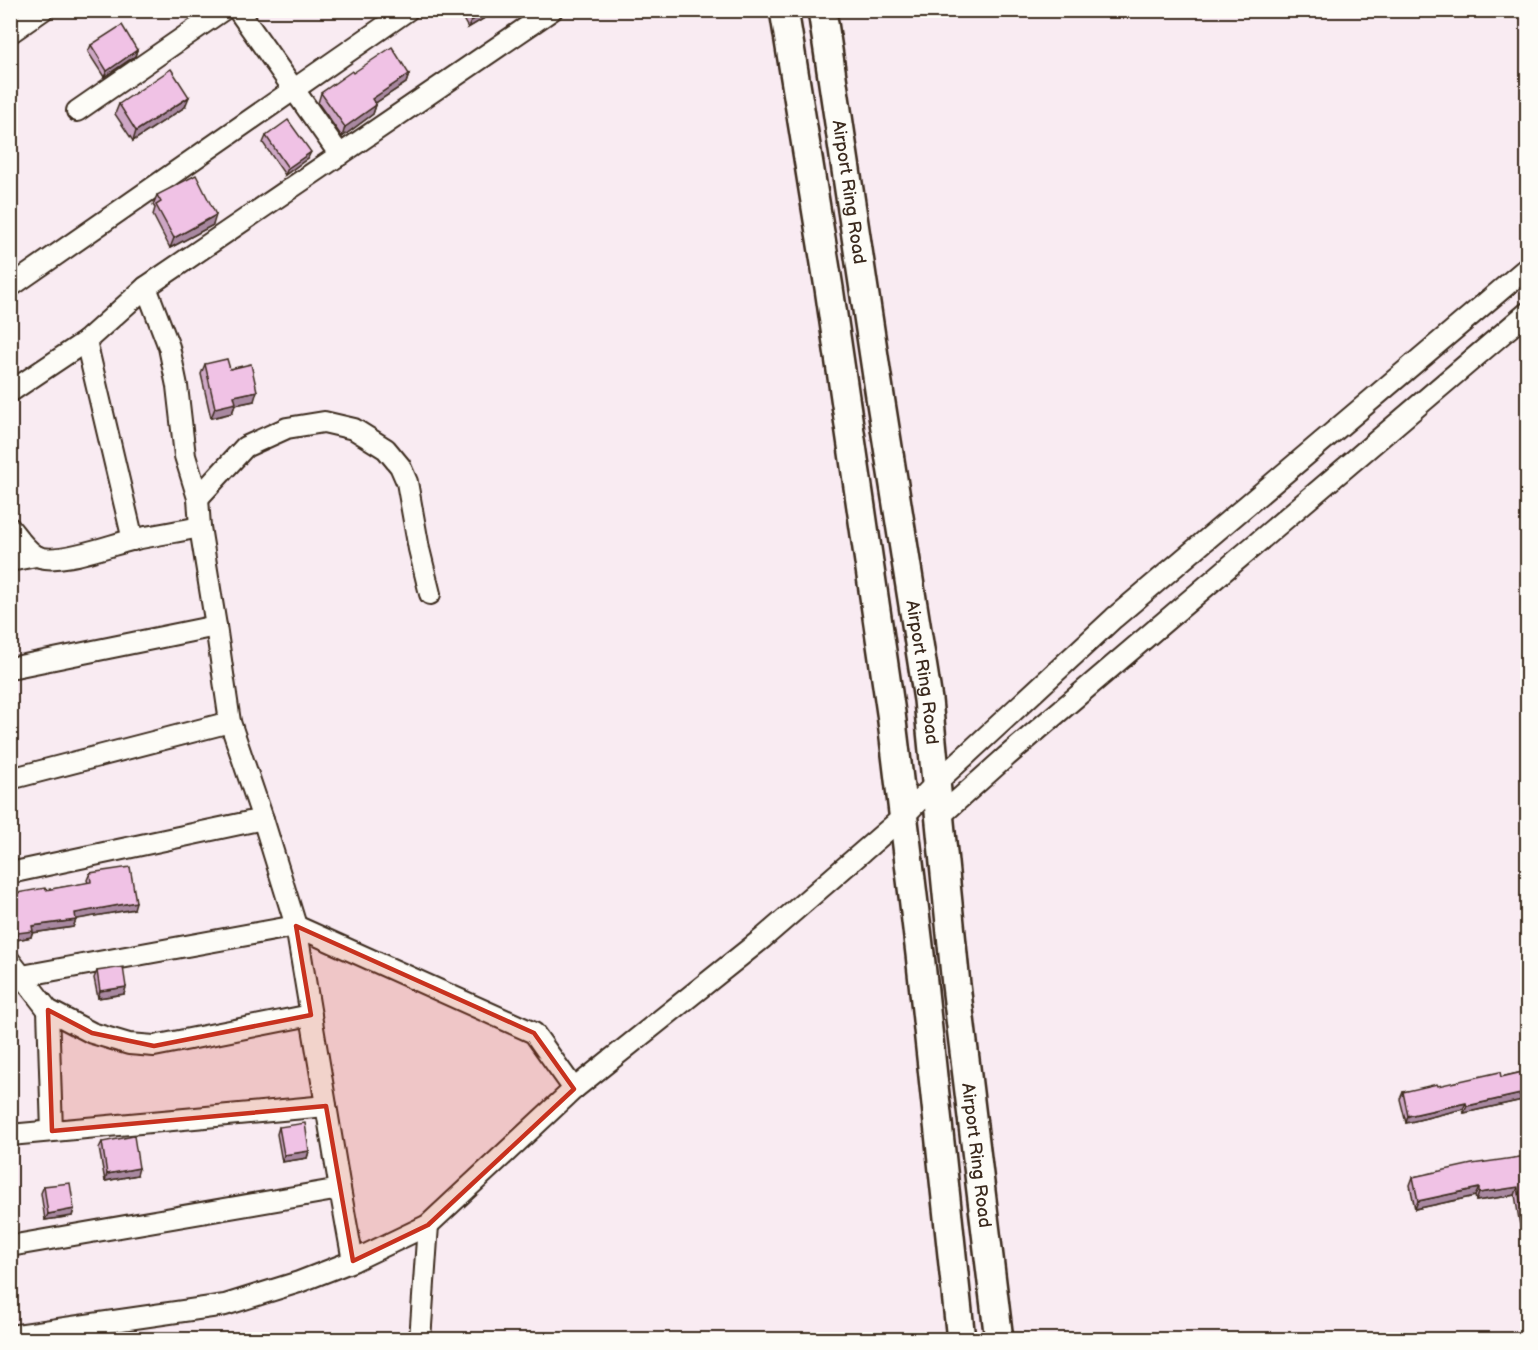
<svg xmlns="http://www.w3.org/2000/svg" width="1538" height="1350" viewBox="0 0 1538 1350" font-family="'Balsamiq Sans',sans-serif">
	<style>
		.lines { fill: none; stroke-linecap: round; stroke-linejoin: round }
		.minor-casing { stroke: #3b2a1e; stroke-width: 24 }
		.secondary-casing { stroke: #3b2a1e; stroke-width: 32 }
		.minor { stroke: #fdfcf7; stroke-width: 20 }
		.secondary { stroke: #fdfcf7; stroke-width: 27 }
		.wall { fill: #cea7c5; stroke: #3b2a1e; stroke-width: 1.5 }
		.shaded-wall { fill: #a888a0; stroke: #3b2a1e; stroke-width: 1.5 }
		.building { fill: #f0c2e5; stroke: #3b2a1e; stroke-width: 1.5 }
		.marked { fill: #c8321e; fill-opacity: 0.2; stroke: #c8321e; stroke-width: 4.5; stroke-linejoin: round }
		.labels { text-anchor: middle; stroke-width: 4.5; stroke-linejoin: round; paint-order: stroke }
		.street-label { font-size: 18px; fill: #3b2a1e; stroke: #fdfcf7 }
	</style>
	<rect width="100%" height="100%" fill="#f9ebf2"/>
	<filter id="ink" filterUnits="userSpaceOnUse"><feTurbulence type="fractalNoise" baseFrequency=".0167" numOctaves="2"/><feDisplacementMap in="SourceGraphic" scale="12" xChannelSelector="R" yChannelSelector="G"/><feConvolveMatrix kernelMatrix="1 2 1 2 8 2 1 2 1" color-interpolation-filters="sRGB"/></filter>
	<g filter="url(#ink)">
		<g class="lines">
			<g class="minor-casing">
				<g id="minor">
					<path d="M 238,10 L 340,155"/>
					<path d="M 10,33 L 43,10"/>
					<path d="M 77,111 L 223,10"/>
					<path d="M 10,287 L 408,10"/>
					<path d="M 146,287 L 169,347 L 177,386 L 185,456 L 198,498 L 200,527 L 216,626 L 230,722 L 263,819 L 296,926 L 340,1189 L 353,1261"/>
					<path d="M 86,341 L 133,540"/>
					<path d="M 10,392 L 86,341 L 146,287 L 552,10"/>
					<path d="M 198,498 L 245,447 L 287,428 L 324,422 L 354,429 L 386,449 L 400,466 L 407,482 L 419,549 L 430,594"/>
					<path d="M 10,528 C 17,537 25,549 35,555 C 53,567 110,545 131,540 C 153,535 177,532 200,527"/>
					<path d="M 10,561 L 36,556"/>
					<path d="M 10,668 L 216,626"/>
					<path d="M 10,779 L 230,722"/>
					<path d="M 939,817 L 1007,756 L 1528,312"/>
					<path d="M 10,873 L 263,819"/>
					<path d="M 10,961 L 48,1010 L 92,1033 L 129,1044 L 154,1046 L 311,1015"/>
					<path d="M 22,976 L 296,926 L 534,1033 L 574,1089"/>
					<path d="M 48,1010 L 52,1131"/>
					<path d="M 10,1135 L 326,1106"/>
					<path d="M 10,1246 L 340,1189"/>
					<path d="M 10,1336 L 225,1305 L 299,1282 L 353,1261 L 428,1225 L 574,1089 L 763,938 L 904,816 L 936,783 L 1114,618 L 1528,267"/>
					<path d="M 420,1340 L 428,1225"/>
				</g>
			</g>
			<g class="secondary-casing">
				<g id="secondary">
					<path d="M 784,10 L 829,288 L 891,713 L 920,954 L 961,1340"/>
					<path id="s1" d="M 822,10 L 881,403 L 928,700 L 956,985 L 999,1340"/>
				</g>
			</g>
			<use href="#minor" class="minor"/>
			<use href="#secondary" class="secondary"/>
		</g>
		<g class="wall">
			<path d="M 458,10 L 494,10 L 493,13 L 468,28 Z"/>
			<path d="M 91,45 L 137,50 L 135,56 L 104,77 L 88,52 Z"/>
			<path d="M 353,73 L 409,74 L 406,83 L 375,103 L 376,105 L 373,114 L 342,137 L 318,103 L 321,93 Z"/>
			<path d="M 119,104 L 185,107 L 133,141 L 115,114 Z"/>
			<path d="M 266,136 L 308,158 L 285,175 L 263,143 Z"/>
			<path d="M 157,195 L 213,225 L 170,248 L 153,215 L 155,208 L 153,205 Z"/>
			<path d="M 205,364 L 230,369 L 254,401 L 235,405 L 232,413 L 211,418 L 201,374 Z"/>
			<path d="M 90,873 L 134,909 L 76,919 L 73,927 L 32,933 L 31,937 L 16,940 L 10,911 L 11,894 L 46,890 L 88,883 L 87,880 Z"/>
			<path d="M 97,971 L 126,987 L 124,994 L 98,998 L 94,978 Z"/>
			<path d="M 1527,1071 L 1527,1102 L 1523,1103 L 1522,1100 L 1464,1113 L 1463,1109 L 1406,1123 L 1400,1099 L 1403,1092 L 1501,1077 Z"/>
			<path d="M 279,1127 L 309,1151 L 307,1158 L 282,1162 L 277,1134 Z"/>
			<path d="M 102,1142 L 137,1175 L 105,1181 L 99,1148 Z"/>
			<path d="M 1527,1156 L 1527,1269 L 1515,1195 L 1476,1201 L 1475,1196 L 1415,1209 L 1410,1185 L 1413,1177 Z"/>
			<path d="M 44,1186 L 74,1209 L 72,1216 L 45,1220 L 41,1193 Z"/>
		</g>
		<g class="shaded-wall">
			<path d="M 489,10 L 494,10 L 493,13 L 468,28 L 471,21 Z"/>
			<path d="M 137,50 L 135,56 L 104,77 L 107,71 Z"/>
			<path d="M 409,74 L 406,83 L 368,108 L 372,99 Z"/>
			<path d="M 189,97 L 185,107 L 133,141 L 136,131 Z"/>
			<path d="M 376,105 L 373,114 L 342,137 L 345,127 Z"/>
			<path d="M 311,152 L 308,158 L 285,175 L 288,168 Z"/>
			<path d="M 216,215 L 213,225 L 170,248 L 174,238 Z"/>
			<path d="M 257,391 L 254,401 L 235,405 L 232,413 L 211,418 L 215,408 L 234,396 Z"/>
			<path d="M 136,902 L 134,909 L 72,920 L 75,913 Z"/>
			<path d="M 76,920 L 73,927 L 32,933 L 31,937 L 16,940 L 18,933 L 32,926 Z"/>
			<path d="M 126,987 L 124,994 L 98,998 L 100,991 Z"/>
			<path d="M 1525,1093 L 1522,1100 L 1464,1113 L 1467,1106 Z"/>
			<path d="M 1527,1096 L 1527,1102 L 1523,1103 L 1525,1097 Z"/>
			<path d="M 1466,1103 L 1463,1109 L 1406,1123 L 1408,1116 Z"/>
			<path d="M 309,1151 L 307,1158 L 282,1162 L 284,1155 Z"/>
			<path d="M 139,1168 L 137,1175 L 105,1181 L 107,1174 Z"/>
			<path d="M 1518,1187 L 1515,1195 L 1476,1201 L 1479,1193 Z"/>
			<path d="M 1479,1188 L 1475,1196 L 1415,1209 L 1418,1201 Z"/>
			<path d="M 74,1209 L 72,1216 L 45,1220 L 48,1214 Z"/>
			<path d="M 10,1220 L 15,1220 L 13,1227 L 10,1227 Z"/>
		</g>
		<g class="building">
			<path d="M 465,10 L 489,10 L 471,21 Z"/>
			<path d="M 122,25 L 137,50 L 107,71 L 91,45 Z"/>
			<path d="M 392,47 L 409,74 L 372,99 L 376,105 L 345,127 L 321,93 L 352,71 L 353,73 Z"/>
			<path d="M 171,69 L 189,97 L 136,131 L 119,104 Z"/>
			<path d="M 288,120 L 311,152 L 288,168 L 266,136 Z"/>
			<path d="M 196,175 L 216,215 L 174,238 L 156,205 L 161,202 L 157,195 Z"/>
			<path d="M 227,359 L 230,369 L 251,364 L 257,391 L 234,396 L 236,403 L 215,408 L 205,364 Z"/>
			<path d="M 130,867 L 136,902 L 75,913 L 76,920 L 32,926 L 33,931 L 18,933 L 11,894 L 45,888 L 46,890 L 91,882 L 90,873 Z"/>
			<path d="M 123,967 L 126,987 L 100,991 L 97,971 Z"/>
			<path d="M 1527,1071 L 1527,1096 L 1525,1097 L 1525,1093 L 1467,1106 L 1466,1103 L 1408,1116 L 1403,1092 L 1437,1084 L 1438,1086 L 1500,1072 L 1501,1077 Z"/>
			<path d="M 305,1123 L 309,1151 L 284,1155 L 279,1127 Z"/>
			<path d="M 134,1136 L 139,1168 L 107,1174 L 102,1142 Z"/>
			<path d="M 1527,1156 L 1527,1242 L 1518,1187 L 1479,1193 L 1479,1188 L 1418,1201 L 1413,1177 L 1472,1164 Z"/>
			<path d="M 70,1183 L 74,1209 L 48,1214 L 44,1186 Z"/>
			<path d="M 10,1192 L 15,1220 L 10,1220 Z"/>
		</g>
	</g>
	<path class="marked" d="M 296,926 L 534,1033 L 574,1089 L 428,1225 L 353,1261 L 326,1106 L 52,1131 L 48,1010 L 92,1033 L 154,1046 L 311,1015 Z"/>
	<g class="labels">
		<g class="street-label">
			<text dy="6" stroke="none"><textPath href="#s1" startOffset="184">Airport Ring Road</textPath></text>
			<text dy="6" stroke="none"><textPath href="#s1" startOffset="670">Airport Ring Road</textPath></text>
			<text dy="6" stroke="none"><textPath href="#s1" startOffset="1156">Airport Ring Road</textPath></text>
		</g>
	</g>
	<rect width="1538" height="1350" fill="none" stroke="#fdfcf7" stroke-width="36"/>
	<rect x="18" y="18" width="1502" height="1314" fill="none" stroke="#3b2a1e" stroke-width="2" filter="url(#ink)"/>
</svg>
